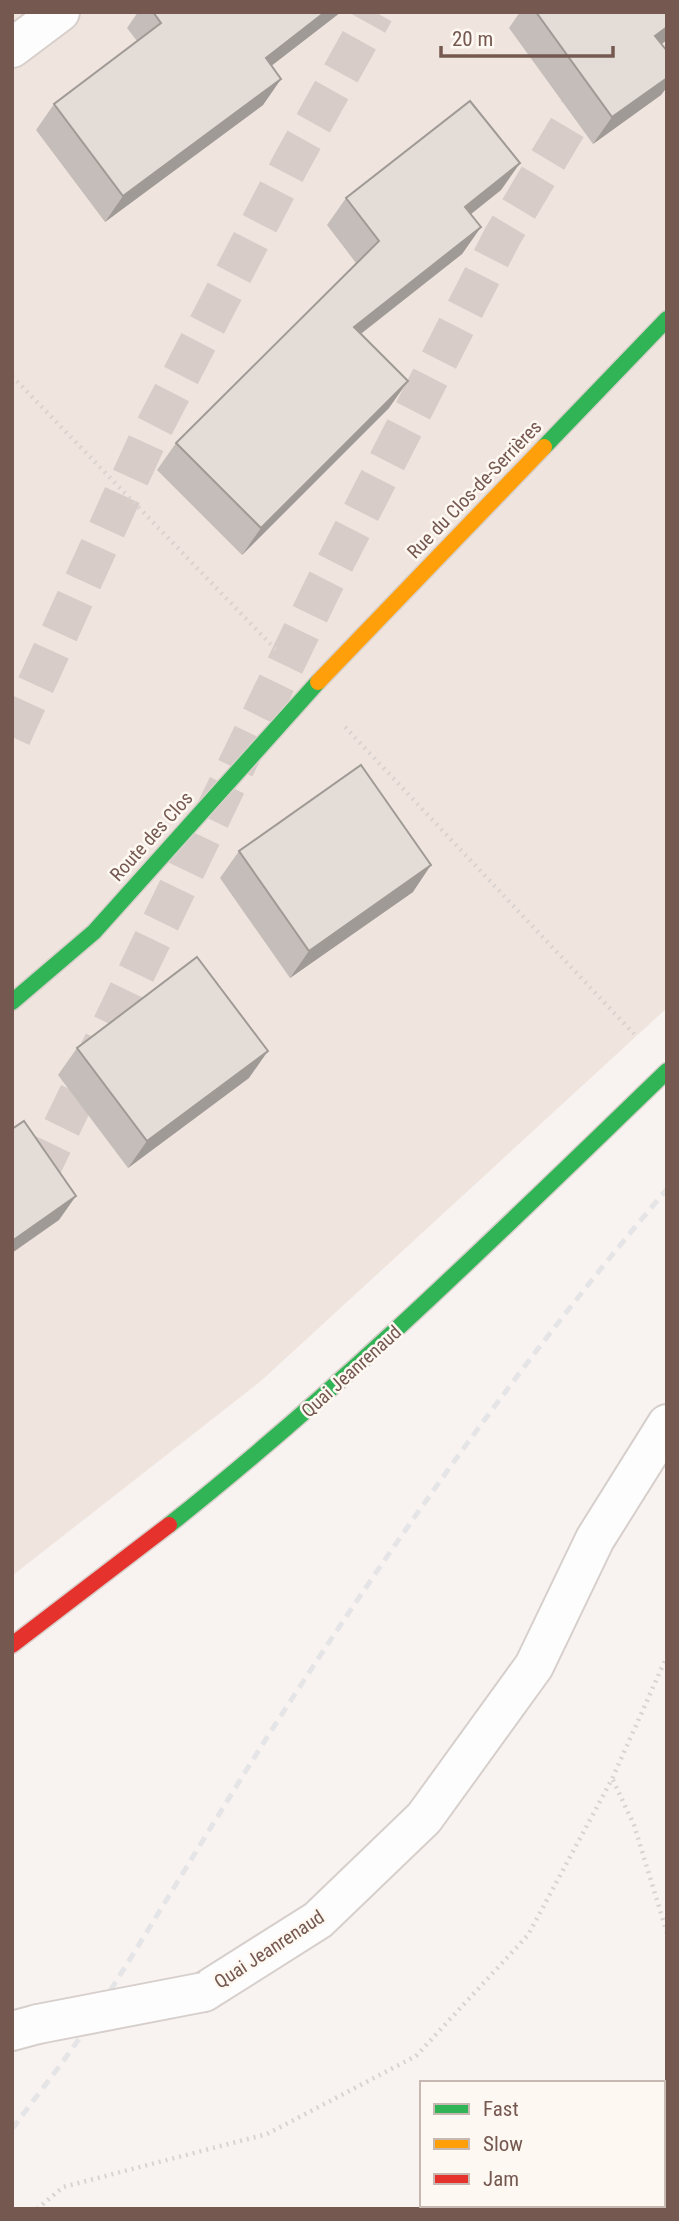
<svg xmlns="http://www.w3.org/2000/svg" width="679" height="2221" viewBox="0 0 679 2221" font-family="'Roboto Condensed',sans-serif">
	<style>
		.residential { fill: #f0e5de }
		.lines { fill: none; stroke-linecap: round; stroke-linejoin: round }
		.highway-tunnel { stroke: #d7ccc8; stroke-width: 38; stroke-dasharray: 38 19; stroke-linecap: butt }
		.street-casing { stroke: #d6cfcc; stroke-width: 42 }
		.fast-casing { stroke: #d8cfcb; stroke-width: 19 }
		.slow-casing { stroke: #d8cfcb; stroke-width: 19 }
		.jam-casing { stroke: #d8cfcb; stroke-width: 19 }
		.path { stroke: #dad3d0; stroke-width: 4.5; stroke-dasharray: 2 5; stroke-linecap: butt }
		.street { stroke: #fefdfd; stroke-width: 38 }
		.fast { stroke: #30b455; stroke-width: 16 }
		.slow { stroke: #ff9f0a; stroke-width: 16 }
		.jam { stroke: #e5322d; stroke-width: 16 }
		.rail { stroke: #e5e4e6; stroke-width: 5; stroke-dasharray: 10 7; stroke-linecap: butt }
		.street-bridge-casing { stroke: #d6cfcc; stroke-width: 42; stroke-linecap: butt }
		.street-bridge { stroke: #fefdfd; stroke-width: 38 }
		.wall { fill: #c4bdb9 }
		.shaded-wall { fill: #a09a96 }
		.building { fill: #e4dcd7; stroke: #a09a96; stroke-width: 2 }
		.labels { text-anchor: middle; stroke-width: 5; stroke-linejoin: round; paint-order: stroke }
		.street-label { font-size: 19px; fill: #755950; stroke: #fef8f2 }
	</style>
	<rect width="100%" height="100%" fill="#f8f3f0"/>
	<path class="residential" d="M 12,12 L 667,12 L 667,1008 L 261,1381 L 12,1576 Z"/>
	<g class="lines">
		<g class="highway-tunnel">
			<path d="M 12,737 L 148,439 L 290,165 L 375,12"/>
			<path d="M 12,1230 L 322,589 L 502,237 L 636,12"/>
		</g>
		<g class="street-casing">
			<g id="street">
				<path d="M 12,48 L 60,12"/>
				<path d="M 204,1992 L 318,1920 L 424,1818 L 534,1666 L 595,1539 L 667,1424"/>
				<path d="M 12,2031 L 38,2024"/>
			</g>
		</g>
		<g class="fast-casing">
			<g id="fast">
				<path d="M 544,447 L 667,319"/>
				<path d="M 12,1002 L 94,932 L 318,682"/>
				<path d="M 169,1525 C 346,1385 505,1227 667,1071"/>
			</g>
		</g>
		<g class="slow-casing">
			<path id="slow" d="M 318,682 L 544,447"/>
		</g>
		<g class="jam-casing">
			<path id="jam" d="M 12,1645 L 169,1525"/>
		</g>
		<g class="path">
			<path d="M 12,376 L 279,653"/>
			<path d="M 345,727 L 634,1034"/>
			<path d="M 613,1780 L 634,1825 L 667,1933"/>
			<path d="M 663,2090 L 667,2086"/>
			<path d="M 37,2209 L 63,2187 L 267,2134 L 416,2056 L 528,1935 L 612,1779 L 667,1656"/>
			<path d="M 547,2209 L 550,2205"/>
		</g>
		<use href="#street" class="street"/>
		<use href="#fast" class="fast"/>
		<use href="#slow" class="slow"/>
		<use href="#jam" class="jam"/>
		<path class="rail" d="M 12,2129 C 37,2095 64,2062 87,2027 C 158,1917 223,1804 295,1694 C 409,1519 531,1349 667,1189"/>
		<g class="street-bridge-casing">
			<path id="street-bridge" d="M 38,2024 L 204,1992"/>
		</g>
		<use href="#street-bridge" class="street-bridge"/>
	</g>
	<g class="wall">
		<path d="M 138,12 L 341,12 L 271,66 L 281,79 L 263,105 L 105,222 L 36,130 L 54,104 L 137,41 L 127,28 Z"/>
		<path d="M 520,12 L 667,12 L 667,40 L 662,44 L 667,51 L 667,87 L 661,95 L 593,144 L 509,28 Z"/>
		<path d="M 520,163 L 501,190 L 471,214 L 481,227 L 462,254 L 361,334 L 389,408 L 242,555 L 157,470 L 176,443 L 356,263 L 327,225 L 346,198 Z"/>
		<path d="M 239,851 L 413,892 L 290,978 L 220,878 Z"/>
		<path d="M 77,1048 L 249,1078 L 128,1168 L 58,1075 Z"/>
	</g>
	<g class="shaded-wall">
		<path d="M 325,12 L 341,12 L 248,84 L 266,58 Z"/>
		<path d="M 667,27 L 667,40 L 637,62 L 655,36 Z"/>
		<path d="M 667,78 L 667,87 L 661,95 L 593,144 L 612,117 Z"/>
		<path d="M 281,79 L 263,105 L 105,222 L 123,196 Z"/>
		<path d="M 520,163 L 501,190 L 446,234 L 465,207 Z"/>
		<path d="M 481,227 L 462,254 L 335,354 L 354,327 Z"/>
		<path d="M 408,381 L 389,408 L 242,555 L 261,528 Z"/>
		<path d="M 431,865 L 413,892 L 290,978 L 309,951 Z"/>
		<path d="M 268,1051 L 249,1078 L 128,1168 L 147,1141 Z"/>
		<path d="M 76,1196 L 59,1220 L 12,1253 L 12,1241 Z"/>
	</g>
	<g class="building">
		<path d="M 153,12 L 325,12 L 266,58 L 281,79 L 123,196 L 54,104 L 161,23 Z"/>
		<path d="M 536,12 L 667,12 L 667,27 L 655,36 L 667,51 L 667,78 L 612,117 Z"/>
		<path d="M 470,101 L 520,163 L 465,207 L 481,227 L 354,327 L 408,381 L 261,528 L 176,443 L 379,241 L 346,198 Z"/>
		<path d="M 361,765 L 431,865 L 309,951 L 239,851 Z"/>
		<path d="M 197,957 L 268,1051 L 147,1141 L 77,1048 Z"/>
		<path d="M 24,1121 L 76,1196 L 12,1241 L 12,1129 Z"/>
	</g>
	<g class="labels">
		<g class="street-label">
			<text transform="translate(474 489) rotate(-46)" y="7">Rue du Clos-de-Serrières</text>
			<text transform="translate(151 836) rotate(-48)" y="7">Route des Clos</text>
			<text transform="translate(351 1371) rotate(-42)" y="7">Quai Jeanrenaud</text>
			<text transform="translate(269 1949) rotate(-33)" y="7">Quai Jeanrenaud</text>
		</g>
	</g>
	<rect width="679" height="2221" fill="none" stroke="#755950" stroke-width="28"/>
	<rect x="420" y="2081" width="245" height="126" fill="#fef8f2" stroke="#c7b8b1" stroke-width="2"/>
	<rect x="434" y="2104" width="35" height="10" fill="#30b455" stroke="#c7b8b1" stroke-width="2"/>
	<text x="483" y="2116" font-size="21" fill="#755950">Fast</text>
	<rect x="434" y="2139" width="35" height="10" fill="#ff9f0a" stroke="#c7b8b1" stroke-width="2"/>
	<text x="483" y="2151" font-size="21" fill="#755950">Slow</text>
	<rect x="434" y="2174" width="35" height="10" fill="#e5322d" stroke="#c7b8b1" stroke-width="2"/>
	<text x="483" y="2186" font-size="21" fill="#755950">Jam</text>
	<path d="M441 46v10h172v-10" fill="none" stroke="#755950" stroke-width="3.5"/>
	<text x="452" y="46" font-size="21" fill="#755950" stroke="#fef8f2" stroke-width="5" paint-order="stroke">20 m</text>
</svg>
